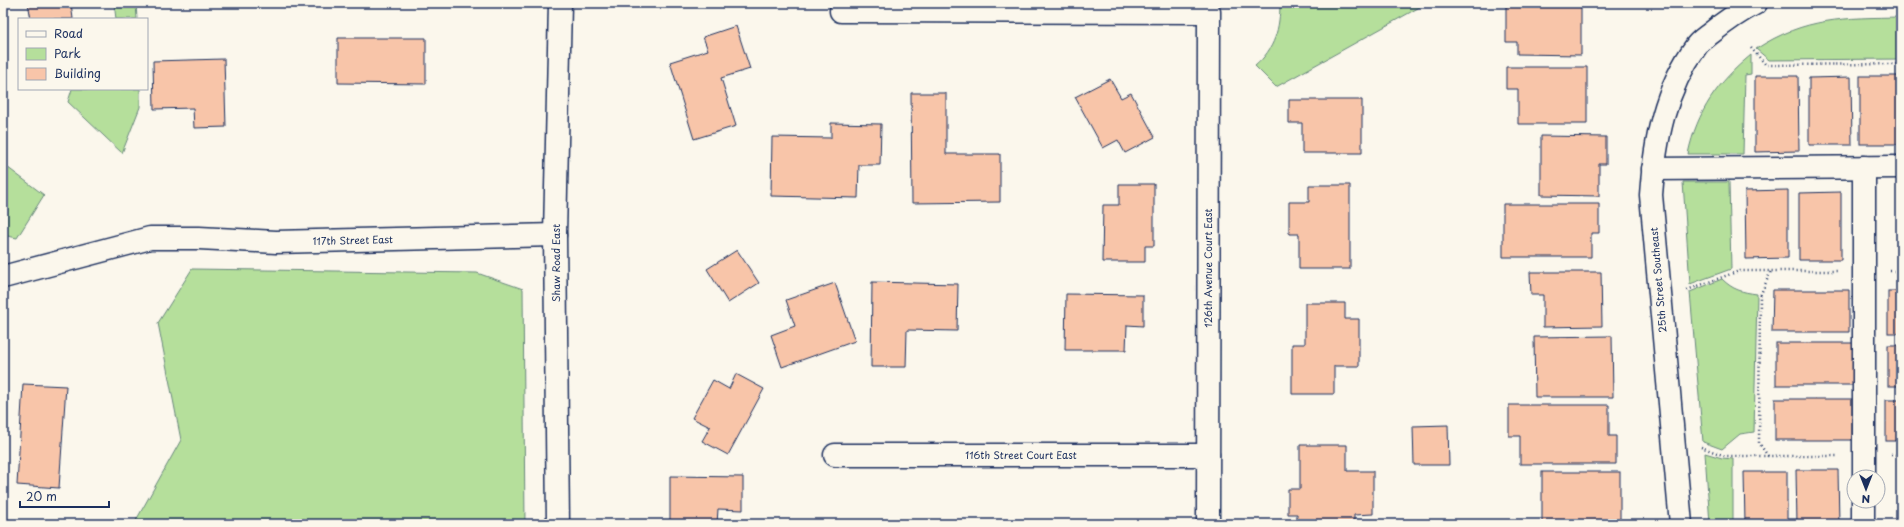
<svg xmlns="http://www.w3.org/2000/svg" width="1904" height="527" viewBox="0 0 1904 527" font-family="'Playpen Sans',sans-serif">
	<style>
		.green { fill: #b5df9b; stroke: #68877c }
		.building { fill: #f8c5a9; stroke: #1b2f5e }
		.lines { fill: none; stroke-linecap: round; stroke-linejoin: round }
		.minor-casing { stroke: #1b2f5e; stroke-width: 25 }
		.major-casing { stroke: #1b2f5e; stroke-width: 25 }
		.path { stroke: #1b2f5e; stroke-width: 2.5; stroke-dasharray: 1 3; stroke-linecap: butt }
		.minor { stroke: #fbf7ec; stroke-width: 22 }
		.major { stroke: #fbf7ec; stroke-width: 22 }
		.labels { text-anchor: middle; stroke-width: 4; stroke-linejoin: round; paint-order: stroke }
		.street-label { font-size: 10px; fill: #1b2f5e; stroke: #fbf7ec }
	</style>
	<rect width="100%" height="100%" fill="#fbf7ec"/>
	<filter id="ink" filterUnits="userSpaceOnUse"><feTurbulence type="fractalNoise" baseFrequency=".025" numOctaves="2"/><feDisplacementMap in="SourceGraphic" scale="8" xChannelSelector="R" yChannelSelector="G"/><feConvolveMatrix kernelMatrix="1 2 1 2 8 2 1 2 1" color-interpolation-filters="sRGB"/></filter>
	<g filter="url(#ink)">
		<g class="green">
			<path d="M 114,3 L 136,3 L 137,19 L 116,19 Z"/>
			<path d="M 1280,3 L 1427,3 L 1276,87 L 1255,66 C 1275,49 1280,28 1280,3 Z"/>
			<path d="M 1901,17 L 1901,59 L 1769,60 L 1756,49 C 1805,17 1845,18 1901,17 Z"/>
			<path d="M 1751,55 L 1751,74 L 1745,75 L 1743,154 L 1688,154 C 1697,111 1718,82 1751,55 Z"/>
			<path d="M 72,89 L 140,89 L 140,107 L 122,153 L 68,102 Z"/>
			<path d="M 3,164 L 44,195 L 17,238 L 3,235 Z"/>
			<path d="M 1683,182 L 1729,182 L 1731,269 L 1690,284 Z"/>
			<path d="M 192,269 L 477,273 L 523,289 L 525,524 L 134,524 L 181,440 L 158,323 Z"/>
			<path d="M 1722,279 C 1733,290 1742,292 1757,294 L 1754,432 L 1740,434 L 1722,449 L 1703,442 L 1690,292 Z"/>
			<path d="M 1705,453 L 1722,458 L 1733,459 L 1733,524 L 1710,524 Z"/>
		</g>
		<g class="building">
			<path d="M 28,3 L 71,3 L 73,19 L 31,19 Z"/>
			<path d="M 1506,3 L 1581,3 L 1581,55 L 1517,54 L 1517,42 L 1506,42 Z"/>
			<path d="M 736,26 L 750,69 L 721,78 L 736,126 L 694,139 L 670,62 L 708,50 L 703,37 Z"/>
			<path d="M 338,38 L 426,38 L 426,84 L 338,83 Z"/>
			<path d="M 224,59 L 226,127 L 194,128 L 193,108 L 154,109 L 153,61 Z"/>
			<path d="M 1506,67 L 1587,67 L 1587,124 L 1518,124 L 1518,89 L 1506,89 Z"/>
			<path d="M 1755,76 L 1798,76 L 1799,151 L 1755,152 Z"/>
			<rect x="1860" y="76" width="41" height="68"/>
			<path d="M 1851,77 L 1852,145 L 1809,145 L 1809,78 Z"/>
			<path d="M 1110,79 L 1121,98 L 1131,93 L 1155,137 L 1125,153 L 1118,140 L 1103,148 L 1075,97 Z"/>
			<path d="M 911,93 L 946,93 L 946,154 L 1000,154 L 1000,202 L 912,203 Z"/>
			<path d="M 1289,100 L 1362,100 L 1362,153 L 1302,153 L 1302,123 L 1289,123 Z"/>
			<path d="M 831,123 L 881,124 L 880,165 L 859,165 L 858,198 L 771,196 L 772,137 L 831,138 Z"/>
			<path d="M 1541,136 L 1606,137 L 1606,164 L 1599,164 L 1599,196 L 1541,195 Z"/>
			<path d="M 1119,184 L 1154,184 L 1154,246 L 1145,246 L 1145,262 L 1102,262 L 1103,205 L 1119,205 Z"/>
			<path d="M 1309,185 L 1350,185 L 1350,269 L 1299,269 L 1299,234 L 1289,234 L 1289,202 L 1309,202 Z"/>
			<path d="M 1788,190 L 1788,258 L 1746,259 L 1745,191 Z"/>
			<path d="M 1841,192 L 1841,260 L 1799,260 L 1799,193 Z"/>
			<path d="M 1503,204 L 1599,204 L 1599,233 L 1591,233 L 1591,257 L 1503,257 Z"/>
			<path d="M 737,250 L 759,283 L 728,303 L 707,269 Z"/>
			<path d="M 1530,272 L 1601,272 L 1602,326 L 1543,327 L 1543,295 L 1531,295 Z"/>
			<path d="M 872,282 L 958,284 L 957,331 L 907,330 L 906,367 L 871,367 Z"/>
			<path d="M 835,283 L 855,341 L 782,367 L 771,335 L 795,326 L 786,300 Z"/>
			<path d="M 1773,290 L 1849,290 L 1849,332 L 1772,332 Z"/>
			<rect x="1888" y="291" width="13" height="42"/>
			<path d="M 1066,294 L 1143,295 L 1143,326 L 1127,325 L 1126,350 L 1065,350 Z"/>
			<path d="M 1305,303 L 1345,303 L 1345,319 L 1359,319 L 1359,366 L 1334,366 L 1334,394 L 1292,394 L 1292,344 L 1305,344 Z"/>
			<path d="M 1612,336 L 1613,397 L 1535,397 L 1534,337 Z"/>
			<rect x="1776" y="343" width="77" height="42"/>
			<rect x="1888" y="345" width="13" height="41"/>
			<path d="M 736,374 L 764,389 L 728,455 L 702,441 L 710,427 L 692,418 L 713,380 L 729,389 Z"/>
			<path d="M 23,384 L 66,386 L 59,488 L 17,485 Z"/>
			<rect x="1775" y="399" width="77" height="41"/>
			<rect x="1886" y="400" width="15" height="41"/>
			<path d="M 1509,405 L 1609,405 L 1609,436 L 1616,436 L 1616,464 L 1520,464 L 1520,436 L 1509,436 Z"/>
			<path d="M 1448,425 L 1449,465 L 1414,465 L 1413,426 Z"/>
			<path d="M 1300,445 L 1347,445 L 1347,471 L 1373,471 L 1373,514 L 1354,515 L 1354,524 L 1297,524 L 1297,514 L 1288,514 L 1288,489 L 1300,489 Z"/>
			<path d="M 1796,470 L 1838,470 L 1839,524 L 1797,524 Z"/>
			<rect x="1542" y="472" width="78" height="52"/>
			<path d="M 1744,472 L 1787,472 L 1787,524 L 1745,524 Z"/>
			<path d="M 670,476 L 743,477 L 743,510 L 718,509 L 717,524 L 729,524 L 670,524 Z"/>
		</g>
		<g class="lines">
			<g class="minor-casing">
				<g id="minor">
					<path d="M 841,11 L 1209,12 L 1208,524"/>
					<path d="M 1653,169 L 1901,167"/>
					<path id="s1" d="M 3,277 L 150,238 L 199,238 L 276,242 L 555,235"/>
					<path id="s2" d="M 835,455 L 1208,455"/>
					<path d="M 1864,477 L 1864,167"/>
					<path d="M 1681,524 L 1651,195 C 1655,141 1664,90 1697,45 C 1700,41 1706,37 1711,33 C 1727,20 1737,13 1756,3"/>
					<path d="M 1863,524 L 1863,501"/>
				</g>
			</g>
			<g class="major-casing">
				<path id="major" d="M 558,524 L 555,235 L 560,3"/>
			</g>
			<g class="path">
				<path d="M 1751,48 L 1766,65 L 1901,64"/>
				<path d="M 1890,271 L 1901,271"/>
				<path d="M 1687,290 L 1739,271 L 1839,271"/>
				<path d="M 1701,447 L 1725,456 L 1838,456"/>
				<path d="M 1891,455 L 1901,455"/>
				<path d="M 1768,456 L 1759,443 L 1760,296 L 1771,271"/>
			</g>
			<use href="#minor" class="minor"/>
			<use href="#major" class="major"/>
		</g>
	</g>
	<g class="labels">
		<g class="street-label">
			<text dy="4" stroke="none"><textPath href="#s1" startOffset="355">117th Street East</textPath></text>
			<text transform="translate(556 263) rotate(-90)" y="4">Shaw Road East</text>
			<text transform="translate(1208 268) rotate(-90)" y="4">126th Avenue Court East</text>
			<text transform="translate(1658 280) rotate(-95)" y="4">25th Street Southeast</text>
			<text dy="4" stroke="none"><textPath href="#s2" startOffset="186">116th Street Court East</textPath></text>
		</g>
	</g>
	<rect width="1904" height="527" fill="none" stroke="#fbf7ec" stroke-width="16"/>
	<rect x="8" y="8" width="1888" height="511" fill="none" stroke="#1b2f5e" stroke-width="1.5" filter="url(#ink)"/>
	<rect x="18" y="18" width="130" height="72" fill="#fbf7ec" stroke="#a1a7b3"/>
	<rect x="26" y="31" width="20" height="6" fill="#fbf7ec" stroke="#a1a7b3"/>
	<text x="54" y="38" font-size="12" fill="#1b2f5e">Road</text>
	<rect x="26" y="48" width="20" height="12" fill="#b5df9b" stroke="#a1a7b3"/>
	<text x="54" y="58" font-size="12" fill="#1b2f5e">Park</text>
	<rect x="26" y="68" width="20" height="12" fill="#f8c5a9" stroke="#a1a7b3"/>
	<text x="54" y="78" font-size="12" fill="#1b2f5e">Building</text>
	<g transform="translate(1866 489) rotate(180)"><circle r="19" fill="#fbf7ec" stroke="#a1a7b3"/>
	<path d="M0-3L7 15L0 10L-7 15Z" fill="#1b2f5e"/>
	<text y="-6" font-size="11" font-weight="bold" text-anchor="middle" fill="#1b2f5e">N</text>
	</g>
	<path d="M20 501v6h89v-6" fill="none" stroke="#1b2f5e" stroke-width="2"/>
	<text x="26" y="501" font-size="12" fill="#1b2f5e" stroke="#fbf7ec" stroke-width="3" paint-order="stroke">20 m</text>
</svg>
